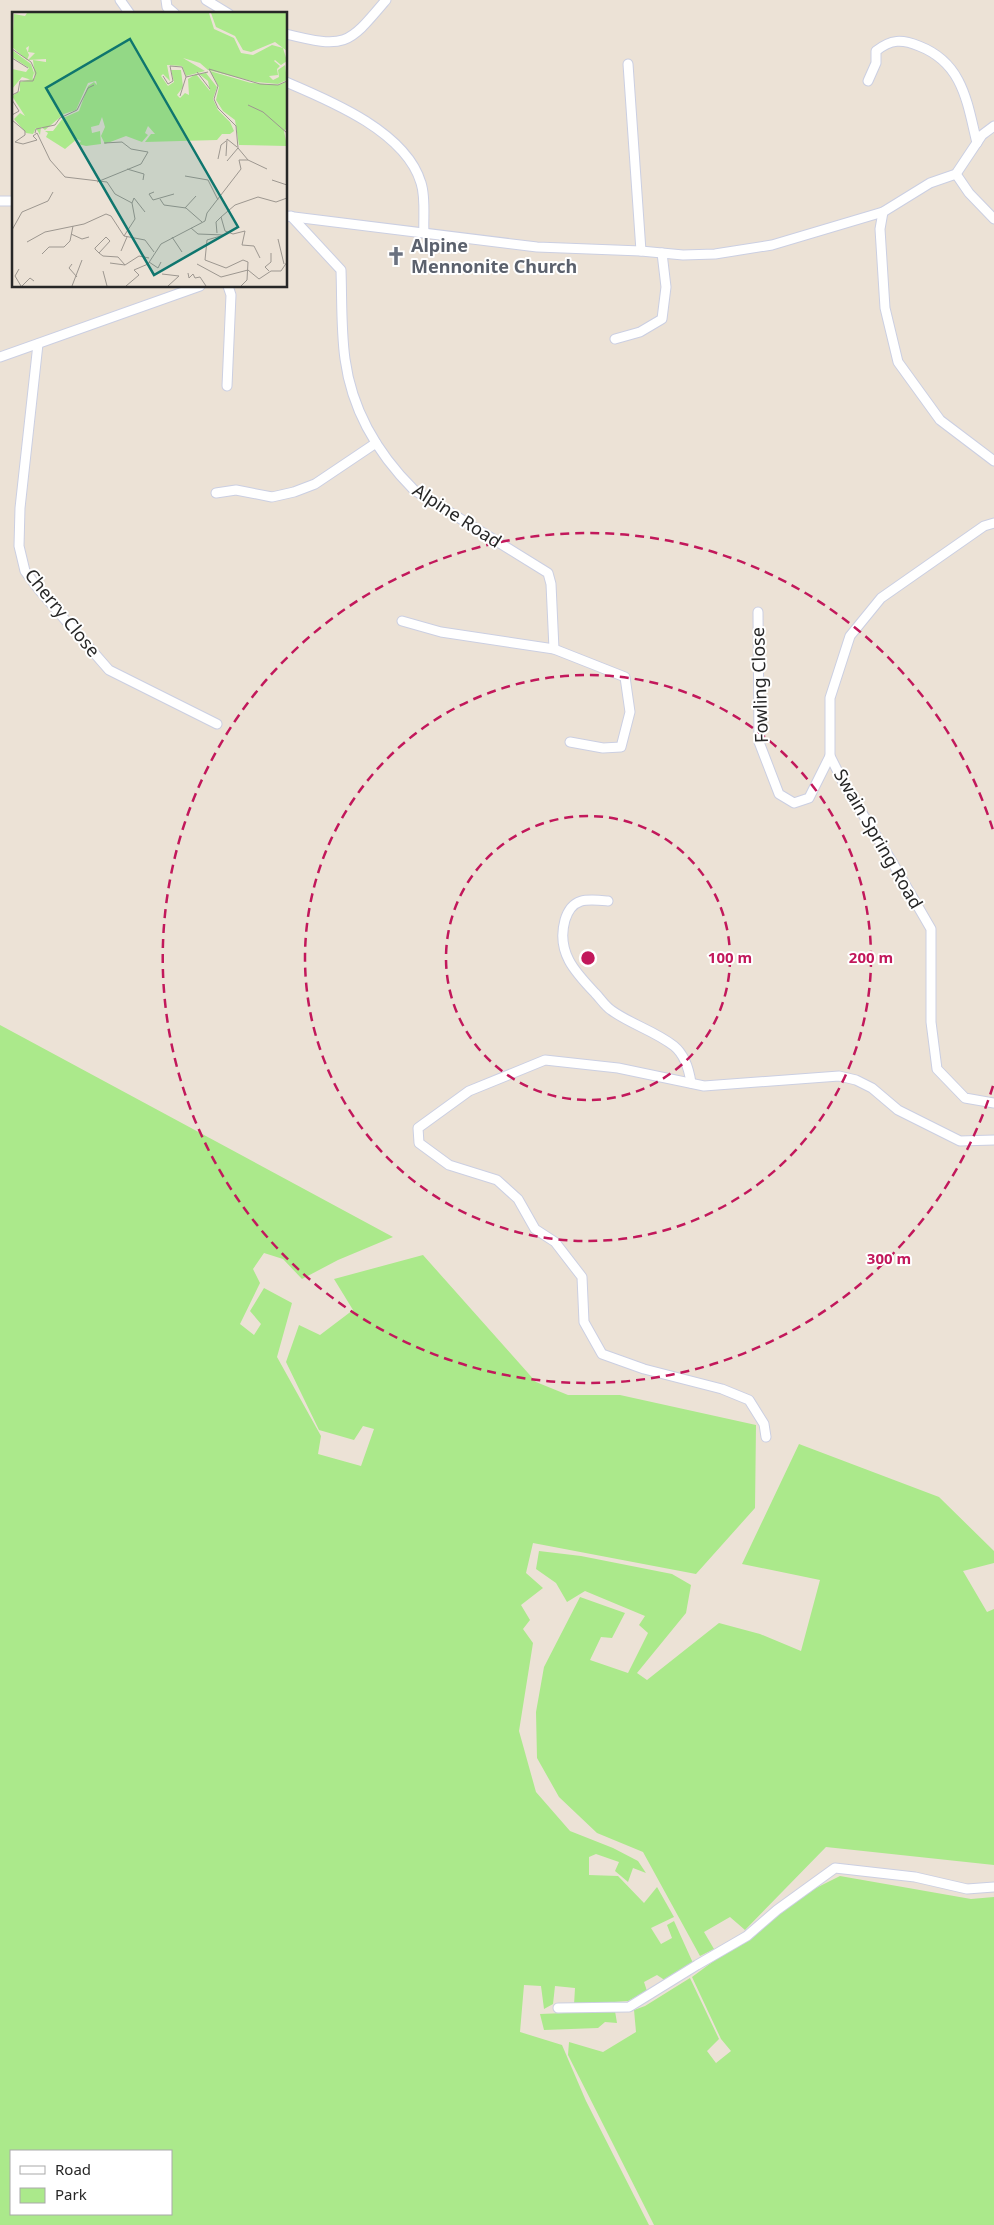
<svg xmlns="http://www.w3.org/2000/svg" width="994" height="2225" viewBox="0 0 994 2225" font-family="'Noto Sans',sans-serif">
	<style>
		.green { fill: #abe98b; fill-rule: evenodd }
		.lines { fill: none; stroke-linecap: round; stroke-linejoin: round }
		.minor-casing { stroke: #cbcfe2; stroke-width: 11 }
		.minor { stroke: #fff; stroke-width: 9 }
		.ring { fill: none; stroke: #c2185b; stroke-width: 2.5; stroke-dasharray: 9 6 }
		.labels { text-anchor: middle; stroke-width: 4; stroke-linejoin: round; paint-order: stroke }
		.worship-label { font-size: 18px; font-weight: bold; fill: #5b616d; stroke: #fff; text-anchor: start }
		.street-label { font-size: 18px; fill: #272727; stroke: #fff }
		.inset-road { fill: none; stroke: #9d9790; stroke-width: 1 }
		.view { fill: #0f766e; fill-opacity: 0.15; stroke: #0f766e; stroke-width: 2.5 }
		.inset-edge { fill: none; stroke: #272727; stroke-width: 2.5 }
		.centre { fill: #c2185b; stroke: #fff; stroke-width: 2.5 }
		.ring-label { font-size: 15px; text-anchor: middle; font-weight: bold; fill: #c2185b; stroke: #fff; stroke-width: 4; stroke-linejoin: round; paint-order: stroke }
	</style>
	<rect width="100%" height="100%" fill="#ece2d6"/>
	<g class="green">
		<path d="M 0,1025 L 393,1237 L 338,1260 L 302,1279 L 283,1259 L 264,1253 L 253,1269 L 260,1283 L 240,1324 L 254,1335 L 261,1324 L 250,1311 L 264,1288 L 292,1303 L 277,1357 L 321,1436 L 318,1454 L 361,1466 L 374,1429 L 363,1426 L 354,1440 L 319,1430 L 286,1362 L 299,1325 L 320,1335 L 353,1310 L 334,1279 L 423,1255 L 536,1382 L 568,1395 L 620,1395 L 756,1425 L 755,1508 L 696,1574 L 533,1543 L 526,1573 L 543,1588 L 521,1605 L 530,1620 L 523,1629 L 533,1643 L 519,1731 L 536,1792 L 570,1831 L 613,1848 L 638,1861 L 646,1873 L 633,1868 L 628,1882 L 615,1871 L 619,1862 L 596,1854 L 589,1857 L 589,1875 L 618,1876 L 644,1903 L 657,1887 L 674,1917 L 651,1928 L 661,1944 L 672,1938 L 667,1925 L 674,1921 L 693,1963 L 666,1981 L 657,1975 L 644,1982 L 647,1991 L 628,2001 L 574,2005 L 575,1988 L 555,1986 L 553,2004 L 544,2009 L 541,1986 L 524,1985 L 520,2032 L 562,2045 L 586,2101 L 649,2225 L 0,2225 ZM 11,2151 L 171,2151 L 171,2214 L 11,2214 Z"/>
		<path d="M 799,1444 L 939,1497 L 994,1551 L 994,1563 L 963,1571 L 987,1612 L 994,1609 L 994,1865 L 826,1847 L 745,1930 L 730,1917 L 704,1932 L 714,1949 L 700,1956 L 643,1852 L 597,1833 L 559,1797 L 537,1758 L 536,1712 L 544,1667 L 580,1597 L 625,1613 L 612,1638 L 601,1637 L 590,1660 L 628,1673 L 648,1633 L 639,1625 L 645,1616 L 585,1591 L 567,1602 L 556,1583 L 536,1569 L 539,1551 L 581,1556 L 672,1574 L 691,1585 L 686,1613 L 637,1673 L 647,1680 L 719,1623 L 760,1634 L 801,1651 L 820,1580 L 742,1564 Z"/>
		<path d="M 840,1876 L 971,1899 L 994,1897 L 994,2225 L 654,2225 L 568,2055 L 569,2042 L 603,2052 L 636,2032 L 634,2010 L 645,2006 L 690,1978 L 719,2039 L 707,2051 L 716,2063 L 731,2051 L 721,2039 L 692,1977 L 806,1893 Z"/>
		<path d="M 615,2011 L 617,2023 L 605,2022 L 598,2028 L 544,2030 L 540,2014 Z"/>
	</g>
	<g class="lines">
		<g class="minor-casing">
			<g id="minor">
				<path d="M 120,0 L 130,14"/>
				<path d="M 166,0 L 167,7 L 175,14"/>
				<path d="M 206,0 L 229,14"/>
				<path d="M 286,34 C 346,49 348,45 386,0"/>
				<path d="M 628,64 L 641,251"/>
				<path d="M 868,81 L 876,63 L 876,51 C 891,39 902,39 919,46 C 963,63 967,102 977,143"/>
				<path d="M 286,82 C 331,101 406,132 421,183 C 426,198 423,218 424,233"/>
				<path d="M 956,174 L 969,193 L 994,219"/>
				<path d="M 0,201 L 14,201"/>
				<path d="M 883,212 L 880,229 L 885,308 L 898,362 L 940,420 L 994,461"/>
				<path d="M 286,216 L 537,247 L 641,251 L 683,255 L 715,254 L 772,245 L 883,212 L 930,183 L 956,174 L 982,135 L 994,126"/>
				<path d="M 291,216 L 341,270 C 342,299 341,330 345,359 C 352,411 378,454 414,490 L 548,573 L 551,584 L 554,649"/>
				<path d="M 615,339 L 640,332 L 662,319 L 666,287 L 662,253"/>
				<path d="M 38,344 L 20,508 L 19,546 L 25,571 L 40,591 L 109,670 L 217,724"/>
				<path d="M 0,357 L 200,286"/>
				<path d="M 227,386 L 231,295 L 228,286"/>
				<path d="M 216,493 L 236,490 L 272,497 L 294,492 L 315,484 L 376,443"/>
				<path d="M 994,523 L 984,526 L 881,598 L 850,636 L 830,698 L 830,756 L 843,782 L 891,860 L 931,929 L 931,1022 L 937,1069 L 965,1098 L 994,1103"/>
				<path d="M 758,612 L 759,742 L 779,794 L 794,803 L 809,798 L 830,756"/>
				<path d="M 402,621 L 441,632 L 554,649 L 625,677 L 630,712 L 621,747 L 603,748 L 570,742"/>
				<path d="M 608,901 C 587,899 572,897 565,920 C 556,952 575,972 595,993 C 600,998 605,1006 611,1010 C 630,1024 655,1031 674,1046 C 685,1055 689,1069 691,1083"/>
				<path d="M 766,1437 L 764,1424 L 749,1400 L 722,1389 L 644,1369 L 602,1354 L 584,1322 L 582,1277 L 555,1242 L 535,1229 L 518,1199 L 497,1180 L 449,1165 L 419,1143 L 418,1128 L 469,1091 L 545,1060 L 618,1068 L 704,1086 L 839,1076 L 856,1080 L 872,1088 L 898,1110 L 960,1141 L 994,1140"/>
				<path d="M 558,2008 L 629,2007 L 697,1965 L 747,1936 L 777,1910 L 835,1868 L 915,1877 L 967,1889 L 994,1887"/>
			</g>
		</g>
		<use href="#minor" class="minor"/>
	</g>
	<g class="ring">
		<circle cx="588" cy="958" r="142"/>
		<circle cx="588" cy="958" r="283"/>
		<path d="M993 1086A425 425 0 1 1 993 830"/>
	</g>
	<defs>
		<g id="church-bare" transform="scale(1.5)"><path d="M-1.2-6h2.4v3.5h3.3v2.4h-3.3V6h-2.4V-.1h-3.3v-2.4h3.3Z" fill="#6b7280" stroke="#fff" stroke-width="2.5" paint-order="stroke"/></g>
	</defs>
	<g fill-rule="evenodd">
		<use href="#church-bare" x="396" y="256"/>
	</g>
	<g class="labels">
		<g class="worship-label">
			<text x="411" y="252">Alpine<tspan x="411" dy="21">Mennonite Church</tspan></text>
		</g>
		<g class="street-label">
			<text transform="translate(457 516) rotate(33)" y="6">Alpine Road</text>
			<text transform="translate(62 613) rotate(51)" y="6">Cherry Close</text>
			<text transform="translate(760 685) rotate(-92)" y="6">Fowling Close</text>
			<text transform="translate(878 839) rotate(60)" y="6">Swain Spring Road</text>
		</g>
	</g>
	<g transform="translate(12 12)">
		<rect width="275" height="275" fill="#ece2d6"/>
		<path d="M 15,1 L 197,1 L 202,17 L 222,26 L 229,41 L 241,43 L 260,33 L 271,36 L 275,49 L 269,53 L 263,48 L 262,49 L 268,54 L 265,57 L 266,63 L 257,64 L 261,68 L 267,65 L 266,58 L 273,53 L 275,68 L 266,72 L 244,70 L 196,58 L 188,51 L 171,46 L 193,59 L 174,64 L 170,54 L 155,53 L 158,69 L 151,62 L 149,64 L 156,74 L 162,70 L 159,58 L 169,58 L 171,75 L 165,83 L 168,86 L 173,81 L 177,83 L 176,67 L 184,62 L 198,79 L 196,69 L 187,62 L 194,61 L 205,75 L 201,87 L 206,98 L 218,110 L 222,119 L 218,122 L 210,122 L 205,128 L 133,130 L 139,122 L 143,122 L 136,114 L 133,121 L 136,123 L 130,130 L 114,124 L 93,132 L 89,124 L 93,115 L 90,105 L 87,113 L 79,115 L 80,121 L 88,119 L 89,132 L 74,134 L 66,132 L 69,129 L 65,127 L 53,137 L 34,125 L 36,121 L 33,119 L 41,119 L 51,106 L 67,99 L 76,74 L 82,70 L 85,73 L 84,69 L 76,71 L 64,98 L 52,102 L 33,118 L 29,115 L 28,123 L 24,116 L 21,122 L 14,121 L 2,107 L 8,101 L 13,104 L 0,84 L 8,79 L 8,70 L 23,66 L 21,48 L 34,50 L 34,47 L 16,48 L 23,41 L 16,40 L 17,34 L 14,36 L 17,43 L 15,48 L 0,35 L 2,2 L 13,4 ZM 199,1 L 275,1 L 275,39 L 263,30 L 239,40 L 231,38 L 223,24 L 204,15 ZM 0,38 L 19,52 L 22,61 L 20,68 L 10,65 L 0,77 L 0,57 L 14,60 L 17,56 L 0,45 ZM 198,59 L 239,71 L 267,73 L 275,69 L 275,116 L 272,119 L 275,134 L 227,133 L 223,108 L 211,99 L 204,88 L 207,75 Z" fill="#abe98b"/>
		<path class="inset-road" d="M 0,25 L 1,1M 0,37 L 19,50 L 24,61 L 21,69 L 8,69 L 6,80 L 0,83M 0,46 L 16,56M 185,60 L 198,77M 151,64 L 156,72 L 161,69 L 158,54 L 170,55 L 174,65 L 196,60M 168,84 L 174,65M 0,88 L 7,99 L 0,103M 236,93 L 251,100 L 275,121M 0,108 L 13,119 L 13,123 L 3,130 L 11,132 L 25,128 L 21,124 L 25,121 L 38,148 L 53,165 L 95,170 L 103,182 L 120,191 L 123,207 L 112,224 L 133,228 L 142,240M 23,121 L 24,117 L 43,113 L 48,106 L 65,98 L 76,76 L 82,73M 214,144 L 215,127 L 225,135M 206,147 L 209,133 L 214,129M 236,148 L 255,157M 215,149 L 226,136M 115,157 L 132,162 L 131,168M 173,164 L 196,168 L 206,188M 260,168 L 275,173M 85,170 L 129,152 L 136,140 L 119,137 L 110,130 L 92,131M 142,180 L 137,182 L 141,188 L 162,182M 148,187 L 152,193 L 174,196 L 190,210M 120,191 L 122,186 L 133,200M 173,196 L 184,184M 179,216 L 186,222 L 212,223 L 195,228 L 193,248 L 214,256 L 231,248 L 236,250 L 235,268 L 229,274M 0,218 L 10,200 L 36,189 L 41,180M 205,221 L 204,210 L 209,205M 59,222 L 70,227 L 77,225M 160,225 L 170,240M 266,227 L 272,252M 15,230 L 33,220 L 72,212 L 94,202 L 99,204 L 112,224M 109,239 L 115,225M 87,241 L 98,229 L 94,225 L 83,236 L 83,237 L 87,241 L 91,244 L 106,245 L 113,253 L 127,244 L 137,246M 30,242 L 37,235 L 52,235 L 58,229 L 61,214M 248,246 L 242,234 L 230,233 L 233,219 L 221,222 L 213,219 L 209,205 L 223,193 L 246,185 L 264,190 L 275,186M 137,250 L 146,256 L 149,250M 98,251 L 113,253M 60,252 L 57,256 L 65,265M 185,252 L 209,265 L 236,258 L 247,267 L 259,259 L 269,259 L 275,250M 7,257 L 3,264 L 9,274M 91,259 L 95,274M 257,259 L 253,255 L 259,250 L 259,241M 176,261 L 177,266 L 181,262 L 183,266 L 188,265 L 194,274M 150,262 L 167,264 L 156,274M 10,274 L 18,266 L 22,269M 60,274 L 70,248M 114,274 L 127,263 L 122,258 L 136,252 L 149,232 L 193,209 L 195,201 L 229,157 L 227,148 L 236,148 L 226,136 L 224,114 L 206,96 L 202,87 L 206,74 L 197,57 L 248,72 L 266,73 L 275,69"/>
		<path class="view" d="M 118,27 L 226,215 L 142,263 L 34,76 Z"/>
		<rect width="275" height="275" class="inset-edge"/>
	</g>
	<circle cx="588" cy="958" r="8" class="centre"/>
	<g class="ring-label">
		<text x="730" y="963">100 m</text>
		<text x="871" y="963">200 m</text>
		<text x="889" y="1264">300 m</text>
	</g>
	<rect x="10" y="2150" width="162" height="65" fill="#ffffff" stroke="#a9a9a9"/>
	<rect x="20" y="2166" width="25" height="8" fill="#ffffff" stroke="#a9a9a9"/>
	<text x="55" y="2175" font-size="15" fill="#272727">Road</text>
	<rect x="20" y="2188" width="25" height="15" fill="#abe98b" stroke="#a9a9a9"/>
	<text x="55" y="2200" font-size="15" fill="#272727">Park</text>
</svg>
